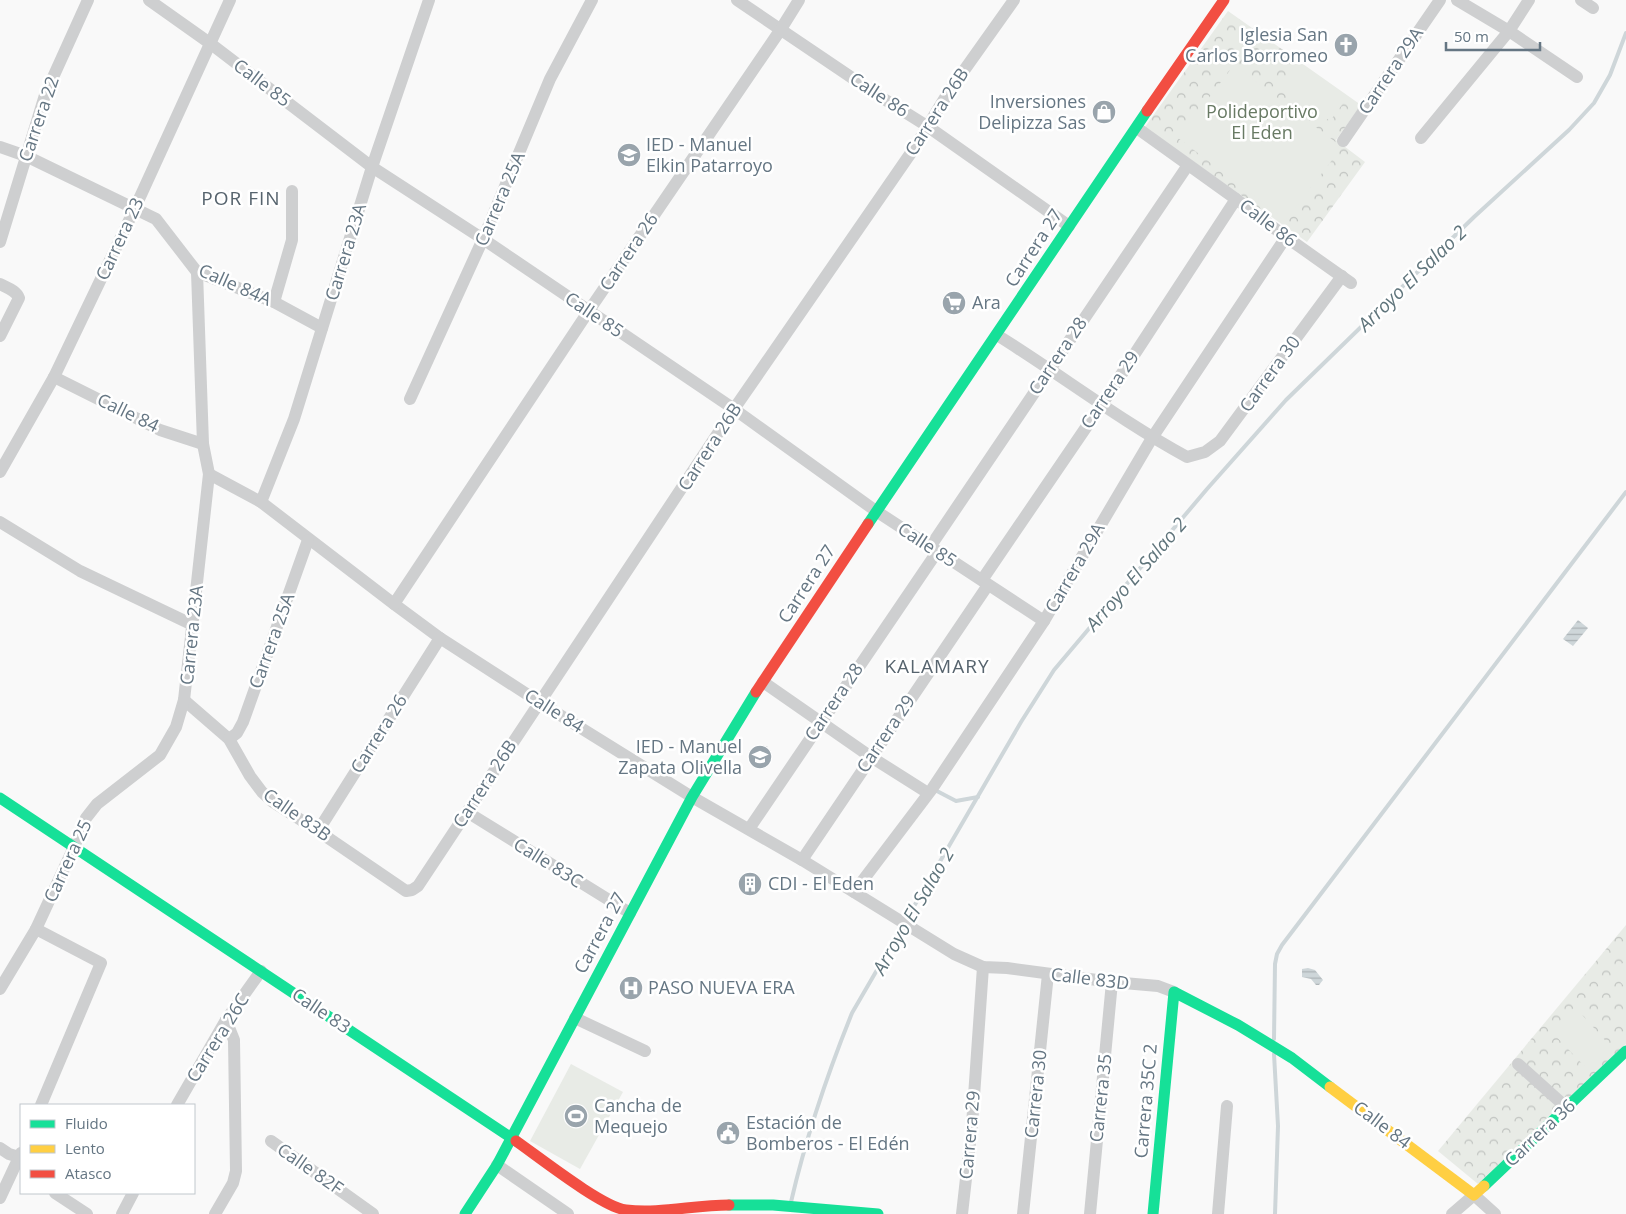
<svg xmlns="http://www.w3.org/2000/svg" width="1626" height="1214" viewBox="0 0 1626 1214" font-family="'Open Sans',sans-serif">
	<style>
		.forest { fill: url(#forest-crowns) }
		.pitch { fill: #e8ebe6 }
		.water { fill: url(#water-rules) }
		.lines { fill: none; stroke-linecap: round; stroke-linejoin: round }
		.stream { stroke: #ced6d9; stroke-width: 4 }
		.street { stroke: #cecfd0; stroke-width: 12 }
		.fast { stroke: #16e098; stroke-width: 11 }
		.slow { stroke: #ffcf43; stroke-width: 11 }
		.jam { stroke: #f24e42; stroke-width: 11 }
		.labels { text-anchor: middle; stroke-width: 5; stroke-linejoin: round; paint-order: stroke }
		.poi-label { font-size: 18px; fill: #657683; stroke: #fff; text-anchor: start }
		.street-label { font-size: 18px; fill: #657683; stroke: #fff }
		.park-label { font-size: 18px; fill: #687a64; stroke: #fff }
		.neighbourhood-label { font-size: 19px; letter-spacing: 1px; fill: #57646e; stroke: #fff }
		.water-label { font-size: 19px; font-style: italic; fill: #60757c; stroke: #fff }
	</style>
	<defs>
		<pattern id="forest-crowns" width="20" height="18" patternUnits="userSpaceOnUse" patternTransform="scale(1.25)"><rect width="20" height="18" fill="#e8ebe6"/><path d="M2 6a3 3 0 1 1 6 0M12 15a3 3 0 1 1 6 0" fill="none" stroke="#c0c3c0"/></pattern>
		<pattern id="water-rules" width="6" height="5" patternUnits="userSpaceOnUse" patternTransform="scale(1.25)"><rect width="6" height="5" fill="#ced6d9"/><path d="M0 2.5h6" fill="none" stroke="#abb2b5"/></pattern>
	</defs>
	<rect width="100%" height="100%" fill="#f9f9f9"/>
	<g class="forest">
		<path d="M 1228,11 L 1361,105 L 1336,140 L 1365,162 L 1307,242 L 1145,127 Z"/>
		<path d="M 1626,925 L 1626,1044 L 1478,1184 L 1438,1151 Z"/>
	</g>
	<g class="pitch">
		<path d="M 1299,63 L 1347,98 L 1330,121 L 1282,86 Z"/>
		<path d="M 1234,65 L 1342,147 L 1286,220 L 1178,138 Z"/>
		<path d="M 1626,960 L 1626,988 L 1612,973 Z"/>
		<path d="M 1575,1007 L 1613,1049 L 1589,1071 L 1550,1030 Z"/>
		<path d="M 571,1064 L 623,1092 L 580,1169 L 530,1141 Z"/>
	</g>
	<g class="water">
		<path d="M 1578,620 L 1588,628 L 1573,646 L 1563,639 Z"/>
		<path d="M 1308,968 L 1315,970 L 1323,980 L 1319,985 L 1316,985 L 1311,979 L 1302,977 L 1302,969 Z"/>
	</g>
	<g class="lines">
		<g class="stream">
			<path d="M 935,790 L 956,801 L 978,797"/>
			<path d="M 1274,1039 L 1275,964 L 1277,954 L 1282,945 L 1626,492"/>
			<path d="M 1274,1054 L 1278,1126 L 1275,1214"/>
			<path d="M 791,1202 C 806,1137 827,1075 852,1013 L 1021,722 L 1054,670 L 1207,489 L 1286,400 L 1474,217 L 1569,130 L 1594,103 L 1610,75 L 1626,33"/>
		</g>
		<g class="street">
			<path d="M 149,0 L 211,44 L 372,167 L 483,239 L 734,409 L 876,511 L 1044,621"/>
			<path d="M 737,0 L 876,94 L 927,126 L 1069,226"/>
			<path d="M 1457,0 L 1509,31 L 1577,77"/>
			<path d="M 1581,0 L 1593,8"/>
			<path d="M 1137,128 L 1236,199 L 1286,237 L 1351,283"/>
			<path d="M 1421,138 L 1509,31 L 1529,0"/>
			<path d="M 1343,141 L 1440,0"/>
			<path d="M 0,147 L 26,156 L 156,219 L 197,272 L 274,302 L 322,328"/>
			<path d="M 0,242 L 45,95 L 88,0"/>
			<path d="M 0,284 C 7,288 16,290 19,298 L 0,336"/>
			<path d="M 274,302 L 292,240 L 292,191"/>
			<path d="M 997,335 C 1061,375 1121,421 1187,457 L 1205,452 L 1220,441 L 1342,276"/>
			<path d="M 54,377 L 160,430 L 203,444"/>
			<path d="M 410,399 L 483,239 L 550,79 L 592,0"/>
			<path d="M 0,472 L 54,377 L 135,208 L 230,0"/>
			<path d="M 209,474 L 261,502 L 394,604 L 440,638 L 539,702 L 692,797 L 802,860 L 954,954 L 983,967 L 1007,968 L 1112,982 L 1158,986 L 1174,992"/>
			<path d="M 261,502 L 294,419 L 372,167 L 429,0"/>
			<path d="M 0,522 L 80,571 L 193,625"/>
			<path d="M 930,547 L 1188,165"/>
			<path d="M 982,580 L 1102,404 L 1236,199"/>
			<path d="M 394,604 L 588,312 L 781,29 L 799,0"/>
			<path d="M 763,682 L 871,757 L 928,793"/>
			<path d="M 184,700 L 229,739 L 250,776 L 262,792 L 273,802 L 318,831 L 406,891 L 412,890 L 418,886 L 734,409 L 915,147 L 948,93 L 1014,0"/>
			<path d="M 229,739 L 237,733 L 243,722 L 308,540"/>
			<path d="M 467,812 L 630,913"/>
			<path d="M 749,829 L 937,552"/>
			<path d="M 318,831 L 440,638"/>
			<path d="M 802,860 L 988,585"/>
			<path d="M 854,892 L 932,789 L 1044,621 L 1152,438 L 1286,237"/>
			<path d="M 36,929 L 101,963 L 41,1105"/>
			<path d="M 0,989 L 36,929 L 74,847 L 86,818 L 97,804 L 160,755 L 176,727 L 184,700 L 209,474 L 203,444 L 197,272"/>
			<path d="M 575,1018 L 645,1051"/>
			<path d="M 1518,1064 L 1567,1108"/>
			<path d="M 177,1105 L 226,1020 L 261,971"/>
			<path d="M 271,1141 L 373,1214"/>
			<path d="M 0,1148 L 9,1154 L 19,1157"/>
			<path d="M 497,1165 L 568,1214"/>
			<path d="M 55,1193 L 87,1214"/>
			<path d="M 0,1198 L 21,1153"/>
			<path d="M 122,1214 L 133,1193"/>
			<path d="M 215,1214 L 233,1183 L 236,1171 L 234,1040 L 226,1020"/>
			<path d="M 962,1214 L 972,1125 L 983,967"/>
			<path d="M 1023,1214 L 1048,974"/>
			<path d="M 1090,1214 L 1112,982"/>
			<path d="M 1218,1214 L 1227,1106"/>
			<path d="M 1452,1214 L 1474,1195 L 1495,1214"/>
		</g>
		<g class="fast">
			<path d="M 868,524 L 1147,111"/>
			<path d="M 0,798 L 516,1141"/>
			<path d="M 1484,1186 L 1626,1051"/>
			<path d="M 729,1205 L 773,1205 L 878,1214"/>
			<path d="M 465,1214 L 497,1165 L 692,797 L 756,692"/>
			<path d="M 1153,1214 L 1174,992 L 1238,1025 L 1292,1058 L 1330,1087"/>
		</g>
		<path class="slow" d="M 1330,1087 L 1474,1195 L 1484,1186"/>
		<g class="jam">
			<path d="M 1147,111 L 1224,0"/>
			<path d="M 756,692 L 868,524"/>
			<path d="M 516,1141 C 539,1157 602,1207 626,1210 C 660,1214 694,1205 729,1205"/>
		</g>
	</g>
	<defs>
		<g id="church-disc" transform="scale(1.25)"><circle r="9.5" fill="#99a4ac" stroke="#fff"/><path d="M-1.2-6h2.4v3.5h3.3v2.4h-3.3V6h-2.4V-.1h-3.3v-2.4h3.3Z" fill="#fff"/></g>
		<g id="shop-disc" transform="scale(1.25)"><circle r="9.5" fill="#99a4ac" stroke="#fff"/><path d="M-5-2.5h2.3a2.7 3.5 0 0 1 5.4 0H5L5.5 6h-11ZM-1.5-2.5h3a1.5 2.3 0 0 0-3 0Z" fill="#fff"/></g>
		<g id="school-disc" transform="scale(1.25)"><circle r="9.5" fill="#99a4ac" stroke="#fff"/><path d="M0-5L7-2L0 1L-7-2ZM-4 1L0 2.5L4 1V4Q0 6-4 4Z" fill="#fff"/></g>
		<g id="supermarket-disc" transform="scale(1.25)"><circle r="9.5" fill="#99a4ac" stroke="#fff"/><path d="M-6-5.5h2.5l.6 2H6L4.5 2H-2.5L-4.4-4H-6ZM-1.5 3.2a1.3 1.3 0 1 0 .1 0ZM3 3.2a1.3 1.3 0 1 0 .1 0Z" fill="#fff"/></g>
		<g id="building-disc" transform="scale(1.25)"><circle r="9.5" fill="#99a4ac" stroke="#fff"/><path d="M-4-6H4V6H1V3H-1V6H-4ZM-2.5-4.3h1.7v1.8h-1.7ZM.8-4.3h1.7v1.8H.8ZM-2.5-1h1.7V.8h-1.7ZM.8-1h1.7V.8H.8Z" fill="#fff"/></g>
		<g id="hospital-disc" transform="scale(1.25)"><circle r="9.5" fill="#99a4ac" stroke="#fff"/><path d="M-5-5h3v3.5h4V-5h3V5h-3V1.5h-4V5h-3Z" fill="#fff"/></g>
		<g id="stadium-disc" transform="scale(1.25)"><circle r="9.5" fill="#99a4ac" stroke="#fff"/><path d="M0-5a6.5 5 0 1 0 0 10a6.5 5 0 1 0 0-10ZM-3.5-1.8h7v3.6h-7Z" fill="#fff"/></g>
		<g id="civic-disc" transform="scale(1.25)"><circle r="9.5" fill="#99a4ac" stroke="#fff"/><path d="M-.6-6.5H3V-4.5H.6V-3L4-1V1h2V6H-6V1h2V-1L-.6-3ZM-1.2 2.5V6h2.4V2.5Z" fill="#fff"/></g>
	</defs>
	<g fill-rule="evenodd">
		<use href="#church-disc" x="1346" y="45"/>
		<use href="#shop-disc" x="1104" y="112"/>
		<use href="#school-disc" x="629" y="155"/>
		<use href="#supermarket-disc" x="954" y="303"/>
		<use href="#school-disc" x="760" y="757"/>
		<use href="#building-disc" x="750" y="884"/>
		<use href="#hospital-disc" x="631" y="988"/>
		<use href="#stadium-disc" x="576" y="1116"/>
		<use href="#civic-disc" x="728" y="1133"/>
	</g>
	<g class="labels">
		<g class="poi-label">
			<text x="1328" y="41" text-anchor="end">Iglesia San<tspan x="1328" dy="21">Carlos Borromeo</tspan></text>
			<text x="1086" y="108" text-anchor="end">Inversiones<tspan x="1086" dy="21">Delipizza Sas</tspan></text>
			<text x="646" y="151">IED - Manuel<tspan x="646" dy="21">Elkin Patarroyo</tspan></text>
			<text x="972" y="309">Ara</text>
			<text x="742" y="753" text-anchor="end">IED - Manuel<tspan x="742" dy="21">Zapata Olivella</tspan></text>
			<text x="768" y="890">CDI - El Eden</text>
			<text x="648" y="994">PASO NUEVA ERA</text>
			<text x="594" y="1112">Cancha de<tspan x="594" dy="21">Mequejo</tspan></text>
			<text x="746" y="1129">Estación de<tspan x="746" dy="21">Bomberos - El Edén</tspan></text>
		</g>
		<g class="street-label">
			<text transform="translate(1391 71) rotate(-56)" y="6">Carrera 29A</text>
			<text transform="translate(262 83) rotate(37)" y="6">Calle 85</text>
			<text transform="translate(879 95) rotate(33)" y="6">Calle 86</text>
			<text transform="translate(937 112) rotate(-57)" y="6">Carrera 26B</text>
			<text transform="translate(39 119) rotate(-71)" y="6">Carrera 22</text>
			<text transform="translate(500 199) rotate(-67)" y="6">Carrera 25A</text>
			<text transform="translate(1268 223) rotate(37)" y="6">Calle 86</text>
			<text transform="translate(120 239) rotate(-65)" y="6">Carrera 23</text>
			<text transform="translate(1034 248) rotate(-57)" y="6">Carrera 27</text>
			<text transform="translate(346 252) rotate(-73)" y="6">Carrera 23A</text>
			<text transform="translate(629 252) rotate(-56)" y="6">Carrera 26</text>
			<text transform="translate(235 285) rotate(24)" y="6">Calle 84A</text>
			<text transform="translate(594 315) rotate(34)" y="6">Calle 85</text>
			<text transform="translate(1058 356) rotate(-56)" y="6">Carrera 28</text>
			<text transform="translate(1270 374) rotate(-54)" y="6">Carrera 30</text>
			<text transform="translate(1110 390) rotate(-56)" y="6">Carrera 29</text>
			<text transform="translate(128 413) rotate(26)" y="6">Calle 84</text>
			<text transform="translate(710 447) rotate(-57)" y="6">Carrera 26B</text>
			<text transform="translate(927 545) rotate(33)" y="6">Calle 85</text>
			<text transform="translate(1075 568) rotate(-60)" y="6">Carrera 29A</text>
			<text transform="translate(807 584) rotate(-57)" y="6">Carrera 27</text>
			<text transform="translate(192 635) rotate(-84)" y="6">Carrera 23A</text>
			<text transform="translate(272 641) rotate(-70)" y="6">Carrera 25A</text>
			<text transform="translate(834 702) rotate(-56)" y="6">Carrera 28</text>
			<text transform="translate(554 711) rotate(32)" y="6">Calle 84</text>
			<text transform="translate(379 734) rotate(-58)" y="6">Carrera 26</text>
			<text transform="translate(886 734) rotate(-56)" y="6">Carrera 29</text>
			<text transform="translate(485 784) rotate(-57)" y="6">Carrera 26B</text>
			<text transform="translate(297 815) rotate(35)" y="6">Calle 83B</text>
			<text transform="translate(68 861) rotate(-65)" y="6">Carrera 25</text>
			<text transform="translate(548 863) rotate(32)" y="6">Calle 83C</text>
			<text transform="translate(600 933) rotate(-62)" y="6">Carrera 27</text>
			<text transform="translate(1090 979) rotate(7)" y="6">Calle 83D</text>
			<text transform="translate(321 1011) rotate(34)" y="6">Calle 83</text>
			<text transform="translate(218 1038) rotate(-58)" y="6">Carrera 26C</text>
			<text transform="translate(1036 1094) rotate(-84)" y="6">Carrera 30</text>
			<text transform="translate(1101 1098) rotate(-84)" y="6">Carrera 35</text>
			<text transform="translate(1146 1101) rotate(-85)" y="6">Carrera 35C 2</text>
			<text transform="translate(1382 1125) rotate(37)" y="6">Calle 84</text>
			<text transform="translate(1540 1133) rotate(-43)" y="6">Carrera 36</text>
			<text transform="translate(970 1135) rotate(-85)" y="6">Carrera 29</text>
			<text transform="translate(310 1169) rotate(35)" y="6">Calle 82F</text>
		</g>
		<g class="park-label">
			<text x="1262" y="118">Polideportivo<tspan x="1262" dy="21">El Eden</tspan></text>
		</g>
		<g class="neighbourhood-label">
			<text x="241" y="205">POR FIN</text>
			<text x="937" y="673">KALAMARY</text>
		</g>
		<g class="water-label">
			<text transform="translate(1412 278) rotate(-44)" y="7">Arroyo El Salao 2</text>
			<text transform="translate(1136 574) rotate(-49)" y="7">Arroyo El Salao 2</text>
			<text transform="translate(913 911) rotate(-60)" y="7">Arroyo El Salao 2</text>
		</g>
	</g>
	<rect x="20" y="1104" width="175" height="90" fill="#ffffff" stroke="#c1c8cd"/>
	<rect x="30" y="1120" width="25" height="8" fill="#16e098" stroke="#c1c8cd"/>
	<text x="65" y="1129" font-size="15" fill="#657683">Fluido</text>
	<rect x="30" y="1145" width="25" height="8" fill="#ffcf43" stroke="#c1c8cd"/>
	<text x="65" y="1154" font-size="15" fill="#657683">Lento</text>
	<rect x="30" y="1170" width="25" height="8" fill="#f24e42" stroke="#c1c8cd"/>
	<text x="65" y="1179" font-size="15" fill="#657683">Atasco</text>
	<path d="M1446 42v8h94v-8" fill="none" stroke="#657683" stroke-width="2.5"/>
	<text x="1454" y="42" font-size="15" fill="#657683" stroke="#ffffff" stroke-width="4" paint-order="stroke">50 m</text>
</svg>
